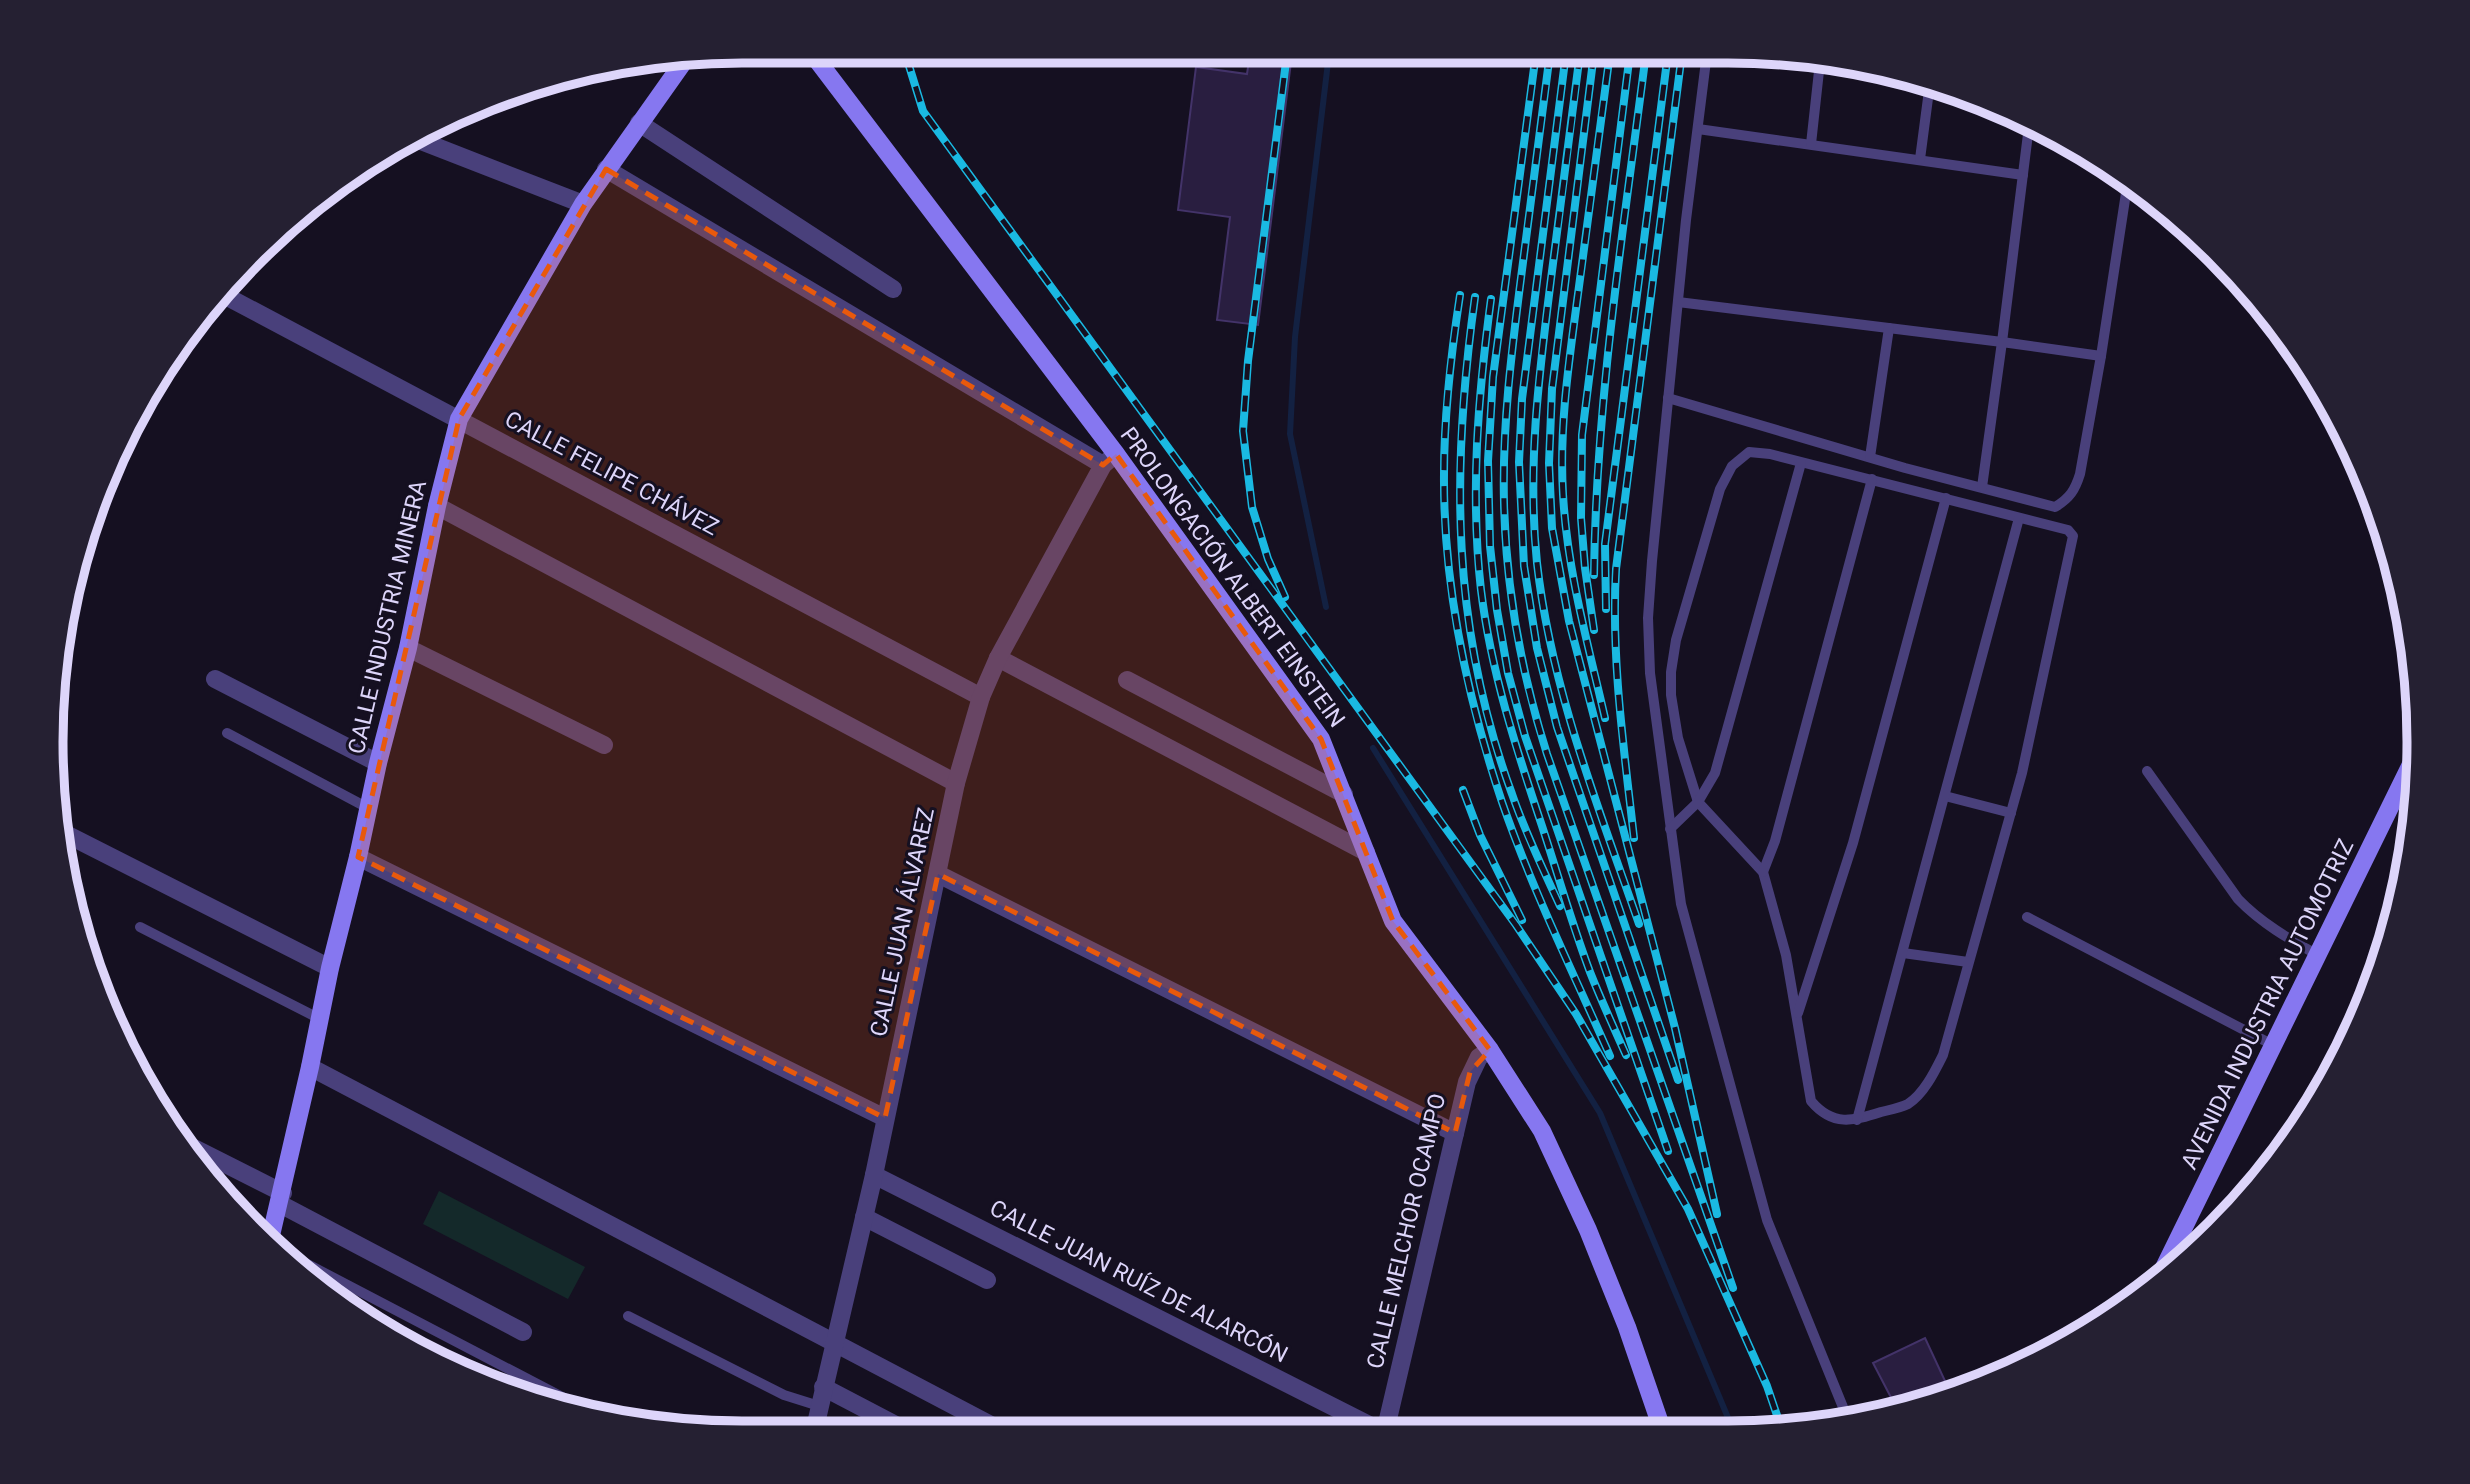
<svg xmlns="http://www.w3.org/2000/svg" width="2470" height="1484" viewBox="0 0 2470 1484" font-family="Roboto,sans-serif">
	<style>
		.green { fill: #14292a }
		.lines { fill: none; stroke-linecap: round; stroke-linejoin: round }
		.stream { stroke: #132142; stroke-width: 6 }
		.building { fill: #291e40; stroke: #433369; stroke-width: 2 }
		.service { stroke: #49407b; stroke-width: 10 }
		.minor { stroke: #49407b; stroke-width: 18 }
		.secondary { stroke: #8677f0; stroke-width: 18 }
		.rail-casing { stroke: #1ab9e2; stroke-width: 8 }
		.rail { stroke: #151021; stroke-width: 5; stroke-dasharray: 16; stroke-linecap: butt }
		.marked { fill: #e8590c; fill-opacity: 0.2; stroke: #e8590c; stroke-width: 5; stroke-dasharray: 14 9; stroke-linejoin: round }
		.labels { text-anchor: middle; stroke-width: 6; stroke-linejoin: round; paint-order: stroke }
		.street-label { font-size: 23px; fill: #ddd5fa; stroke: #151021 }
		.rim { fill: none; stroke: #ddd5fa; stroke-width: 9 }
	</style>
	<rect width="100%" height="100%" fill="#151021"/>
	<path class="green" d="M 439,1191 L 585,1267 L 568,1299 L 423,1224 Z"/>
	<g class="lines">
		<g class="stream">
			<path d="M 1326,607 L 1290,434 L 1295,337 L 1329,54"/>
			<path d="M 1373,748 L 1600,1113 L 1734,1432"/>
		</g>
	</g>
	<g class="building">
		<path d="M 1250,54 L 1292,54 L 1258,325 L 1217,320 L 1230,217 L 1178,210 L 1196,67 L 1247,74 Z"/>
		<path d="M 1925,1338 L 1952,1396 L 1896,1407 L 1873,1363 Z"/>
	</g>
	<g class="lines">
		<g class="service">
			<path d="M 1707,53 L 1686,220 L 1652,561 L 1648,618 L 1650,673 L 1681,904 L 1767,1220 L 1847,1417"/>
			<path d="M 1698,129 L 2023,175"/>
			<path d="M 1811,144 L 1820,62"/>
			<path d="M 1920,159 L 1930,83"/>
			<path d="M 1678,302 L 2002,342 L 2029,126"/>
			<path d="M 1668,398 L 1905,468 L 2055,507 C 2070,498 2075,490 2080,474 L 2101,356 L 2128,180"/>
			<path d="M 1749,452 L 1770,454 L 2068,530 L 2073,536 L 2022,773 L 1943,1055 C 1935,1071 1924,1094 1908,1104 C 1900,1108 1889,1110 1881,1112 C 1853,1121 1833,1127 1811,1101 L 1786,955 L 1763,872 L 1698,802 L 1678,738 L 1671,695 L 1671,672 L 1676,640 L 1720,489 L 1732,466 Z"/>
			<path d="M 1870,457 L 1889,328"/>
			<path d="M 1982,487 L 2002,342 L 2101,356"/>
			<path d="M 227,733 L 368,808"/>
			<path d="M 2147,771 L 2238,899 C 2261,923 2289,939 2318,955"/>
			<path d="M 1945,796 L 2011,813"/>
			<path d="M 1670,829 L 1698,802 L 1715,773 L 1801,463"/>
			<path d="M 1763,872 L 1775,841 L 1872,479"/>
			<path d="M 2027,917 L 2273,1045"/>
			<path d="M 140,927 L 320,1019"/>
			<path d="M 1903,953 L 1968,962"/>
			<path d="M 1798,1013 L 1853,843 L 1946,498"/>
			<path d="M 1857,1120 L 2019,518"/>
			<path d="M 269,1244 L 587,1410"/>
			<path d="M 628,1316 L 784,1395 L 819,1406"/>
		</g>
		<g class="minor">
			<path d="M 639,123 L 893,289"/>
			<path d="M 411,137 L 583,204"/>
			<path d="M 606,169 L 1103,465"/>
			<path d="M 220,293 L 981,697"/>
			<path d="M 437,506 L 956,783"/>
			<path d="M 408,648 L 604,745"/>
			<path d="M 998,658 L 1366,852"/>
			<path d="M 215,679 L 378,763"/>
			<path d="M 1127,680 L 1344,794"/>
			<path d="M 60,831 L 330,968"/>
			<path d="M 358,857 L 885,1118"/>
			<path d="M 938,874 L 1455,1133"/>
			<path d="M 310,1067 L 1004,1432"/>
			<path d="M 178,1140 L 283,1193"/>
			<path d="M 874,1175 L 1383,1432"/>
			<path d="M 280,1204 L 523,1332"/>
			<path d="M 864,1217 L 987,1280"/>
			<path d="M 823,1387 L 909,1432"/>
			<path d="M 814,1432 L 874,1175 L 956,783 L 981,697 L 998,658 L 1103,465 L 1116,454"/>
			<path d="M 1385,1432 L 1467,1082 L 1479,1057 L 1490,1050"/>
		</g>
		<g class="secondary">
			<path d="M 814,56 L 1116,454 L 1321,739 L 1393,921 L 1490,1050 L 1542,1131 L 1588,1230 L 1627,1327 L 1663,1432"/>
			<path d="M 269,1244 L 310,1067 L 330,968 L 358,857 L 378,763 L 408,648 L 437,506 L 459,419 L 583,204 L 687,57"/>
			<path d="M 2158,1280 L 2419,748"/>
		</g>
		<g class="rail-casing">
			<g id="rail">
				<path d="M 1536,53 L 1493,377 L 1488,461 L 1490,546 L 1497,610 L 1508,673 L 1525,736 L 1668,1151"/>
				<path d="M 1550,53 C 1541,125 1531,198 1522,270 C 1512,348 1502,425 1504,503 C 1506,589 1521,672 1547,754 L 1733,1288"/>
				<path d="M 1566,53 L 1522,399 L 1519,462 L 1524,566 L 1537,648 L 1557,727 L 1678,1080"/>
				<path d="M 1580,53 C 1571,128 1561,203 1551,279 C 1539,374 1527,467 1537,563 C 1551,688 1598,806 1639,924"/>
				<path d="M 1594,53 L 1552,389 L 1549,463 L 1552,528 L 1569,621 L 1675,1028 L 1717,1214"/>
				<path d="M 906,56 L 923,111 L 1516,925 L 1576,1014 L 1688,1209 L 1767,1386 L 1782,1430"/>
				<path d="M 1460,295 C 1451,354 1444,414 1444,474 C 1443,586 1467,697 1502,802 C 1532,889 1573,972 1610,1056"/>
				<path d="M 1475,297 C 1451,470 1451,628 1512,794 C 1525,832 1543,869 1560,906"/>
				<path d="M 1491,299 C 1478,396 1470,493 1481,590 C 1491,672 1516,748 1542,826 C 1558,875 1572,924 1590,972 C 1601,1000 1614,1028 1626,1055"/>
				<path d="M 1594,575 C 1596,399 1624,226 1646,53"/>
				<path d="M 1285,597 L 1268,559 L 1252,507 L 1243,431 L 1248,361 L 1287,54"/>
				<path d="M 1606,609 L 1605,544 L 1668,53"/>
				<path d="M 1594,630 L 1585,568 L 1581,518 L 1582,435 L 1630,53"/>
				<path d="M 1605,718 C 1588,644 1567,570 1563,494 C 1559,427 1569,361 1578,294 C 1589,214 1599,133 1610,53"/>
				<path d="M 1463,790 L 1480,835 L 1522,920"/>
				<path d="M 1634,838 C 1624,749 1611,659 1616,569 L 1682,53"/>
			</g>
		</g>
		<use href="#rail" class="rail"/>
	</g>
	<path class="marked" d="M 606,169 L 1103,465 L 1116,454 L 1321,739 L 1393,921 L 1490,1050 L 1470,1072 L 1455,1133 L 938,874 L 885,1118 L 358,857 L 459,419 Z"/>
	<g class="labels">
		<g class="street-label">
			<text transform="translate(612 473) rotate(28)" y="8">CALLE FELIPE CHÁVEZ</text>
			<text transform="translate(1233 577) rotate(54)" y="8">PROLONGACIÓN ALBERT EINSTEIN</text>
			<text transform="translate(387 617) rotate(-77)" y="8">CALLE INDUSTRIA MINERA</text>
			<text transform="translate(902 922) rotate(-78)" y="8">CALLE JUAN ÁLVAREZ</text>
			<text transform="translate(2267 1004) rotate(-64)" y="8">AVENIDA INDUSTRIA AUTOMOTRIZ</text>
			<text transform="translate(1406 1231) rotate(-77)" y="8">CALLE MELCHOR OCAMPO</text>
			<text transform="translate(1139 1281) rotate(27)" y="8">CALLE JUAN RUÍZ DE ALARCÓN</text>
		</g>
	</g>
	<path d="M0 0H2470V1484H0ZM742 63H1728A679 679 0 0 1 2407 742V742A679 679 0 0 1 1728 1421H742A679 679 0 0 1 63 742V742A679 679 0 0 1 742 63Z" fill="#252032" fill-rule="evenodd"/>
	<path class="rim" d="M742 63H1728A679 679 0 0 1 2407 742V742A679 679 0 0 1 1728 1421H742A679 679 0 0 1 63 742V742A679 679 0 0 1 742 63Z"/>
</svg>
